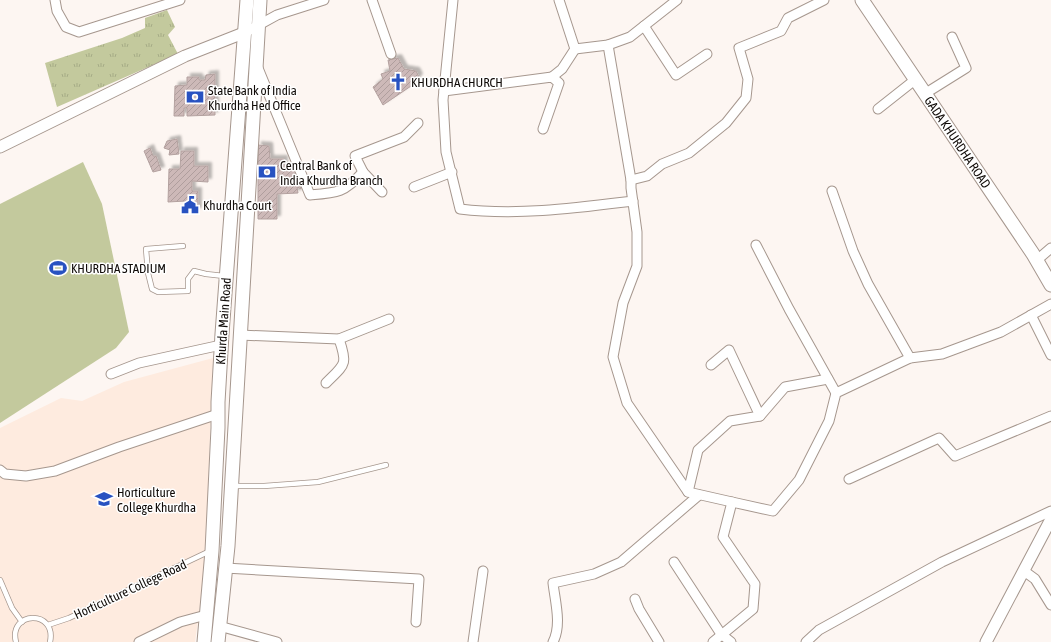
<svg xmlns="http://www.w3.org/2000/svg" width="1051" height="642" viewBox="0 0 1051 642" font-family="'Asap Condensed',sans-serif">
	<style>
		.built { fill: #feebdf }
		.park { fill: url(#park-tufts) }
		.pitch { fill: #c3c99d }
		.building { fill: url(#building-hatch); stroke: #b3a19f; filter: url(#shadow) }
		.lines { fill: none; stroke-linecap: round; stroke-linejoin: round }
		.service-casing { stroke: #a6978e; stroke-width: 6 }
		.minor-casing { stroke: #a6978e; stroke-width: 11 }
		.tertiary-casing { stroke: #a6978e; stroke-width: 13 }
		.secondary-casing { stroke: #a6978e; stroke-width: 15 }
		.service { stroke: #fff; stroke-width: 4.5 }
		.minor { stroke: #fff; stroke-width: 9 }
		.tertiary { stroke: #fff; stroke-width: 11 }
		.secondary { stroke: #fff; stroke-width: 13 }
		.labels { text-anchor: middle; stroke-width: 3; stroke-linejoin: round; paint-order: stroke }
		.poi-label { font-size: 13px; fill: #100b08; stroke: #fff; text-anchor: start }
		.street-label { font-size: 13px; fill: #100b08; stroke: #fff }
	</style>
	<defs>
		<pattern id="park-tufts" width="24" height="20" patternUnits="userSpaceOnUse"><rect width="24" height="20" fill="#c3c99d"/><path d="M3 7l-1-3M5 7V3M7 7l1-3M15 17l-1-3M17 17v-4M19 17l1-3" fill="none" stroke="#a6ab86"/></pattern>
		<pattern id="building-hatch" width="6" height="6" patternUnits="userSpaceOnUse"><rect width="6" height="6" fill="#cdb9b8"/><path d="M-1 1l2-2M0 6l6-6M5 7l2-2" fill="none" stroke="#af9e9d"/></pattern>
		<filter id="shadow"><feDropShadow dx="3.5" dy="-3.5" stdDeviation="1" flood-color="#0004"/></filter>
	</defs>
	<rect width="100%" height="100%" fill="#fdf6f2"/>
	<path class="built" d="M 213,358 L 205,570 L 195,642 L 0,642 L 0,428 L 61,398 L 82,401 L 124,382 Z"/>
	<path class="park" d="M 167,10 L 175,27 L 168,35 L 178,54 L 57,107 L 45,63 L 122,38 L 145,28 L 145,18 Z"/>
	<path class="pitch" d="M 83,162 L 102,204 L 129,332 L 116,348 L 0,423 L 0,204 Z"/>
	<g class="building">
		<path d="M 398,58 L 404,69 L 416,71 L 419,77 L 414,84 L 383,105 L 373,87 L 383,79 L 381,74 L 390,71 L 388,60 Z"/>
		<path d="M 215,74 L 215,115 L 187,116 L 187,108 L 184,108 L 184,116 L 174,116 L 175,86 L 187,85 L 187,77 L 199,77 L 199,80 L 205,80 L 206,75 Z"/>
		<path d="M 177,139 L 179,154 L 169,155 L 170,150 L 164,148 L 167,141 Z"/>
		<path d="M 258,145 L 269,146 L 270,159 L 284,159 L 284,169 L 295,170 L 301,189 L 297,187 L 298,193 L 277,194 L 277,219 L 258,219 Z"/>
		<path d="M 150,148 L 153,156 L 156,156 L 161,170 L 153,172 L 144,151 Z"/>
		<path d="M 181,151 L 194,151 L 194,166 L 208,166 L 208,182 L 192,181 L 192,191 L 198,191 L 198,211 L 186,210 L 186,201 L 168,202 L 169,169 L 180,169 Z"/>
	</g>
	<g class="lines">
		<g class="service-casing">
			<g id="service">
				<path d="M 183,246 L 146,249 L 148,273 L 152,289 L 158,292 L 188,291 L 188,279 L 194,271 L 206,274 L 224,276"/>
				<path d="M 233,486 L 264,486 L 318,482 L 386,465"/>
				<path d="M 0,580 L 12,608 L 22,622"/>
				<path d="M 48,625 L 69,618 L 210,551"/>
				<path d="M 16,642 C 8,611 57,609 50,642"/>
			</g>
		</g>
		<g class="minor-casing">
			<g id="minor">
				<path d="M 55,0 L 57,11 L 66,27 L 79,32 L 180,0"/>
				<path d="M 372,0 L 391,54"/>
				<path d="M 453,0 L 443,100 L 446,152 L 460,209 C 517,216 576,208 633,201"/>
				<path d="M 559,0 L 575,49 L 608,45 L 630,37 L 677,0"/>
				<path d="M 644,26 L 676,75 L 707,54"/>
				<path d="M 246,32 L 277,15 L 324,0"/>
				<path d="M 608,45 L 631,180 L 631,188 L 637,232 L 637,266 L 623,303 L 613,357 L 627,403 L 688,492 L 732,502"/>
				<path d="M 258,68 L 310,195 C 337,193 344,193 363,172 L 382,192"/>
				<path d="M 552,77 L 562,69 L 575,49"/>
				<path d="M 444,91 L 552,77 L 559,83 L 543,129"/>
				<path d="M 926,93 L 966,68 L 952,37"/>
				<path d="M 878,109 L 916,79"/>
				<path d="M 363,172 L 355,156 L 404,137 L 418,123"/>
				<path d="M 631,180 L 647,176 L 662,164 L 689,153 L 726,123 L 746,98 L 748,79 L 739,48 L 781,31 L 788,18 L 824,0"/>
				<path d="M 414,187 L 452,172"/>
				<path d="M 832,191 L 853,251 L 868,284 L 910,358"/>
				<path d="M 756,245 L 789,309 L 836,393"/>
				<path d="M 1037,260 L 1051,248"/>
				<path d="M 1031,315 L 1051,355"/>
				<path d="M 240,335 L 339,339 L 389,319"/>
				<path d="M 711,365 L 729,350 L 760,416"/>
				<path d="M 111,374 L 139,363 L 221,345"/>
				<path d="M 326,383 C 345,364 348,365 339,339"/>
				<path d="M 0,470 L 5,474 L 26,476 L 55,471 L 119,447 L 218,414"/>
				<path d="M 849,479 L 939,438 L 955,456 L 1051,416"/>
				<path d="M 688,492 L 698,450 L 730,421 L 760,416 L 785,387 L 828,379"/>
				<path d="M 674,562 L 721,634 L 731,642"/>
				<path d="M 225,568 L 419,579 L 416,622"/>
				<path d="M 1024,571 L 1035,579 L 1051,605"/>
				<path d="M 635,599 L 639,609 L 659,642"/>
				<path d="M 219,626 L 277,642"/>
				<path d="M 139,642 L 180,622 L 206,615"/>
				<path d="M 473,642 L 483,571"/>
				<path d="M 553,642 C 562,625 555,601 553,583 L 594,574 L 621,562 L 699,495"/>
				<path d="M 713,642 L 753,609 L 755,584 L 723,537 L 732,502 L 773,511 L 799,480 L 829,421 L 836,393 L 910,358 L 942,354 L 1001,332 L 1051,304"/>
				<path d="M 806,642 L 819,630 L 942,562 L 1051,511"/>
			</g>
		</g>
		<g class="tertiary-casing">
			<g id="tertiary">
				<path d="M 0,147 L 185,56 L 246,32"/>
				<path d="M 986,642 L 1051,519"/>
			</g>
		</g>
		<g class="secondary-casing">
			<g id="secondary">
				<path d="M 862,0 L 1033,254 L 1051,285"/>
				<path d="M 204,642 L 212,551 L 218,428 L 218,402 L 222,334 L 247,0"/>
				<path d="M 218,642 L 228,546 L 260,0"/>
			</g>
		</g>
		<use href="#service" class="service"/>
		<use href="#minor" class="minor"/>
		<use href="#tertiary" class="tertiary"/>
		<use href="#secondary" class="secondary"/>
	</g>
	<defs>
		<g id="church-bare" transform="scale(1.38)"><path d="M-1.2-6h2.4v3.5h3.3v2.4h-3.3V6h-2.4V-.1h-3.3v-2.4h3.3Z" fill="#2852c1" stroke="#fff" stroke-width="2.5" paint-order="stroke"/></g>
		<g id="bank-bare" transform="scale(1.38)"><path d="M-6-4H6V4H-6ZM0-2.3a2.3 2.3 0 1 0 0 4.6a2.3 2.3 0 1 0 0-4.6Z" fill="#2852c1" stroke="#fff" stroke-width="2.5" paint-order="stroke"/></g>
		<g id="civic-bare" transform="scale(1.38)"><path d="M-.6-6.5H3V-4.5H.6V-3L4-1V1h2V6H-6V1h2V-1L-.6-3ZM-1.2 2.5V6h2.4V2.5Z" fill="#2852c1" stroke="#fff" stroke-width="2.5" paint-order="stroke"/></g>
		<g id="stadium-bare" transform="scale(1.38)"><path d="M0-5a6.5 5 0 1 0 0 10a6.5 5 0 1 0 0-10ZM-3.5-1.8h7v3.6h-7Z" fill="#2852c1" stroke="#fff" stroke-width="2.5" paint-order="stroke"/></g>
		<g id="university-bare" transform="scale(1.38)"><path d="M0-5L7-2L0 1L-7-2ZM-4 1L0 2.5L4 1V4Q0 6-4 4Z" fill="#2852c1" stroke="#fff" stroke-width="2.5" paint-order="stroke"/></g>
	</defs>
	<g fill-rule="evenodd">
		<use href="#church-bare" x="398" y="82"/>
		<use href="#bank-bare" x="195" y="97"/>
		<use href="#bank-bare" x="267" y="172"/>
		<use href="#civic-bare" x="190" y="205"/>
		<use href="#stadium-bare" x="58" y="268"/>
		<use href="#university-bare" x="104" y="499"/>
	</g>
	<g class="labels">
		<g class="poi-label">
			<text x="411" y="87">KHURDHA CHURCH</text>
			<text x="208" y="95">State Bank of India<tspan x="208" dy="15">Khurdha Hed Office</tspan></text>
			<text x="280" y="170">Central Bank of<tspan x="280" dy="15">India Khurdha Branch</tspan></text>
			<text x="203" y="210">Khurdha Court</text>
			<text x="71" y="273">KHURDHA STADIUM</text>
			<text x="117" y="497">Horticulture<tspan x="117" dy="15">College Khurdha</tspan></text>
		</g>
		<g class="street-label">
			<text transform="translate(958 142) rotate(56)" y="5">GADA KHURDHA ROAD</text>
			<text transform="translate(223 321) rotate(-86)" y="5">Khurda Main Road</text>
			<text transform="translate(130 589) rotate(-25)" y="5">Horticulture College Road</text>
		</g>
	</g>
</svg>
